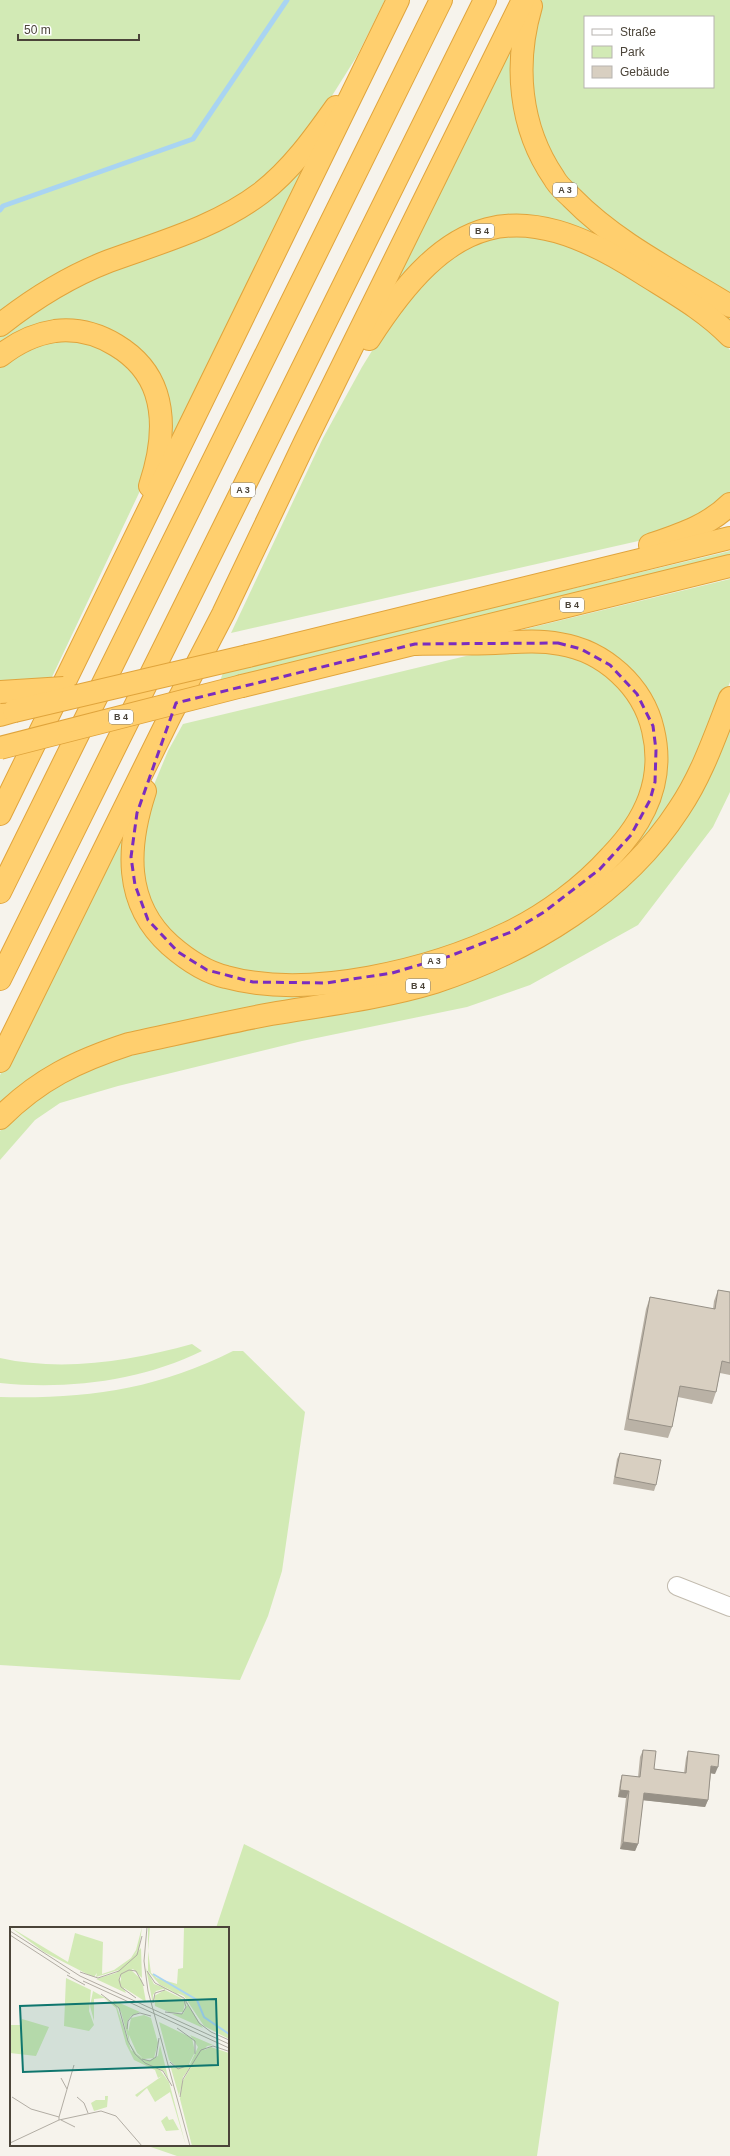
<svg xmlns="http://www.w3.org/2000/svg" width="730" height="2156" viewBox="0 0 730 2156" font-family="Helvetica,sans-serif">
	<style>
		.green { fill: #d2eab5; fill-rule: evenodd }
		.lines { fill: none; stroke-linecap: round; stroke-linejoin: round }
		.stream { stroke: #a9d4f2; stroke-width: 5 }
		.street-casing { stroke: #c2bbae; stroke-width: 20 }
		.highway-casing { stroke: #e0a43c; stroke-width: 24 }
		.street { stroke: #fff; stroke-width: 18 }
		.highway { stroke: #ffcf6e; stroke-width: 22 }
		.highway-bridge-casing { stroke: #e0a43c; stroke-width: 24; stroke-linecap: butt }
		.highway-bridge { stroke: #ffcf6e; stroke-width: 22 }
		.wall { fill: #bab2a6 }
		.shaded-wall { fill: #979187 }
		.building { fill: #d8cfc1; stroke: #979187 }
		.marked { fill: none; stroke: #7b2cbf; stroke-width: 3; stroke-dasharray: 8 5; stroke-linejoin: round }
		.labels { text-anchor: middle; stroke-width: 4; stroke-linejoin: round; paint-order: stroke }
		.shield { fill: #fff; stroke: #817c74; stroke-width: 1 }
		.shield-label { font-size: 9px; font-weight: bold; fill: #4b4439 }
		.inset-river { fill: none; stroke: #a9d4f2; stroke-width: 2 }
		.inset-road { fill: none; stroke: #b2ada4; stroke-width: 1 }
		.view { fill: #0f766e; fill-opacity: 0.15; stroke: #0f766e; stroke-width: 2 }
		.inset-edge { fill: none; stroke: #4b4439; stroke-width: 2 }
	</style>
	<rect width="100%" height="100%" fill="#f6f3ec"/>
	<g class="green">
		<path d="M 0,0 L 385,0 L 357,56 L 301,145 L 242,199 L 0,320 Z"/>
		<path d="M 542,0 L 730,0 L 730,300 L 624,234 L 562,177 L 548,151 L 529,94 L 534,18 ZM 585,17 L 713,17 L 713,87 L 585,87 Z"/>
		<path d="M 508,49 L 512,49 L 543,173 L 730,314 L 730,327 L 707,307 L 508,218 L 387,296 Z"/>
		<path d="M 313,156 L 154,490 L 167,408 L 96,329 L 0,349 L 0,335 L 30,310 Z"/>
		<path d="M 521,232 L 580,247 L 677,304 L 727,346 L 730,350 L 730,495 L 728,498 L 656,537 L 231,633 L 323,438 L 362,367 L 399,307 L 426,277 L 476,242 Z"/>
		<path d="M 68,337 L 116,352 L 142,383 L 153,420 L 150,463 L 139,493 L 52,677 L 28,680 L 0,688 L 0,364 L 20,350 Z"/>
		<path d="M 730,551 L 730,559 L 220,681 L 224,670 L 270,661 Z"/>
		<path d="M 730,579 L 730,682 L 701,758 L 684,792 L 666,818 L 643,846 L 617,872 L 590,895 L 557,920 L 502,948 L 433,975 L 147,1034 C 92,1049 40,1067 0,1110 L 0,1075 L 117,835 C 127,846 126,857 127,872 C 131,902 142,935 167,954 C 182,966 200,976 218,983 C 241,990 264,989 287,989 C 332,990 380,988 424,975 C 517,948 667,871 662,757 C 662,735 657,715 645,696 C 611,640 552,635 493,637 Z"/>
		<path d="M 554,650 L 600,668 L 632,699 L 648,738 L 648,787 L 623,836 L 541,907 L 422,959 L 300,978 L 218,969 L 175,943 L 140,885 L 148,799 L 168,751 L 183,724 L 466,656 L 495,651 Z"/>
		<path d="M 730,723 L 730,792 L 713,827 L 638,925 L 530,985 L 467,1007 L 302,1041 L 118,1086 L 60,1103 L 35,1120 L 0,1160 L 0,1131 L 24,1106 L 100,1062 L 206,1036 L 611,896 Z"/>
		<path d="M 192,1344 L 202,1351 C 141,1381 67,1390 0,1383 L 0,1358 C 63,1372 131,1361 192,1344 Z"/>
		<path d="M 233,1351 L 243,1351 L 305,1412 L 282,1571 L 268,1616 L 240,1680 L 0,1665 L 0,1397 C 86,1399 155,1390 233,1351 Z"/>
		<path d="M 244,1844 L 559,2002 L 537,2156 L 177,2156 L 145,2145 L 228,2145 L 228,1928 L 216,1928 Z"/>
	</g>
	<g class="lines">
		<path class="stream" d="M 0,210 L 3,206 L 193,139 L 287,0"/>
		<g class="street-casing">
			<path id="street" d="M 677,1586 L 730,1607"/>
		</g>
		<g class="highway-casing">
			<g id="highway">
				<path d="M 531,6 C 514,64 519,127 554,178 C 558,186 566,192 572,198 C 617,244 677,273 730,306"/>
				<path d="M 0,325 C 33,299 70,276 109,261 C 161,242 216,227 261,193 C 291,170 314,138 336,107"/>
				<path d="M 369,339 C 448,216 515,191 642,273 C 672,292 705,310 730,336"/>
				<path d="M 0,356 C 15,344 35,334 55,331 C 96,326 143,353 156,393 C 166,424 160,456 150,486"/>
				<path d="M 650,545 C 679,535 708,526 730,504"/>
				<path d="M 248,656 L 730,538"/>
				<path d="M 242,686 L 730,566"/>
				<path d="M 0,715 L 14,711"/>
				<path d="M 145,791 C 127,846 123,903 170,945 C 186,959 205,972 226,977 C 310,1000 431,970 508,933 C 546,915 583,887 611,856 C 645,821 665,780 653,730 C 643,686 604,651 560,644 C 538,640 517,642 495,643 C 468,644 441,643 415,644"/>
				<path d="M 0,814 L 398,0"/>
				<path d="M 0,892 L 441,0"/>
				<path d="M 0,979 L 485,0"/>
				<path d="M 0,1061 L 170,716 L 223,614 L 305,442 L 523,0"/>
				<path d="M 0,1118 C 39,1079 77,1061 129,1044 C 176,1034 223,1023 271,1014 C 324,1005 383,998 435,982 C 529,951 624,894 679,809 C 702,775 715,736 730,698"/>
			</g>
		</g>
		<use href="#street" class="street"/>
		<use href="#highway" class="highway"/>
		<g class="highway-bridge-casing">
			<g id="highway-bridge">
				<path d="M 0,692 L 64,688"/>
				<path d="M 14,711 L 248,656"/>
				<path d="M 0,748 L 242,686"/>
			</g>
		</g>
		<use href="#highway-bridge" class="highway-bridge"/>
	</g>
	<g class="wall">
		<path d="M 718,1290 L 730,1292 L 730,1375 L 720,1373 L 716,1392 L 712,1404 L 678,1397 L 672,1427 L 668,1438 L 624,1430 L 646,1309 L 650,1297 L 713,1309 L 714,1301 Z"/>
		<path d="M 620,1453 L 656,1485 L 654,1491 L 613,1484 L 617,1459 Z"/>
		<path d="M 643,1750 L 654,1769 L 684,1773 L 686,1758 L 688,1751 L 715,1774 L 711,1773 L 708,1800 L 705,1807 L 643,1800 L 638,1844 L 635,1851 L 620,1849 L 626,1798 L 618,1797 L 620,1782 L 622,1775 L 638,1777 L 640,1757 Z"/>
	</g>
	<g class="shaded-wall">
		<path d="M 711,1766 L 718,1767 L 715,1774 L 709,1773 Z"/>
		<path d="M 620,1790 L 629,1791 L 626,1798 L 618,1797 Z"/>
		<path d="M 644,1793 L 708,1800 L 705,1807 L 641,1800 Z"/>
		<path d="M 623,1842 L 638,1844 L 635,1851 L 620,1849 Z"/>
	</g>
	<g class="building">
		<path d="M 718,1290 L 730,1292 L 730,1363 L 722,1361 L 716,1392 L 680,1386 L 672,1427 L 628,1419 L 650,1297 L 715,1309 Z"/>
		<path d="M 620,1453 L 661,1460 L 656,1485 L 615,1477 Z"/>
		<path d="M 643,1750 L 656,1751 L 654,1769 L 686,1773 L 688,1751 L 719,1755 L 718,1767 L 711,1766 L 708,1800 L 644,1793 L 638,1844 L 623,1842 L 629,1791 L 620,1790 L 622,1775 L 640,1777 Z"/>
	</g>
	<path class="marked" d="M 558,643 L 581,649 L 610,665 L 637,694 L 653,726 L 656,750 L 655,782 L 650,800 L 631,835 L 600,869 L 544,912 L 511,932 L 450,956 L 392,973 L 326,983 L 253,982 L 207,970 L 178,952 L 148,920 L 135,885 L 131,857 L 137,813 L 176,703 L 415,644 Z"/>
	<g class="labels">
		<g class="shield">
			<rect x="553" y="183" width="24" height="14" rx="3"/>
			<rect x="470" y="224" width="24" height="14" rx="3"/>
			<rect x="231" y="483" width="24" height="14" rx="3"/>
			<rect x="560" y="598" width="24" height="14" rx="3"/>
			<rect x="109" y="710" width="24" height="14" rx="3"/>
			<rect x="422" y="954" width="24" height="14" rx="3"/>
			<rect x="406" y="979" width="24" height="14" rx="3"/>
		</g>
		<g class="shield-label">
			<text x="565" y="193">A 3</text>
			<text x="482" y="234">B 4</text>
			<text x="243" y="493">A 3</text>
			<text x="572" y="608">B 4</text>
			<text x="121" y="720">B 4</text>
			<text x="434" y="964">A 3</text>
			<text x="418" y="989">B 4</text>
		</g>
	</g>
	<g transform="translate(10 1927)">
		<rect width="219" height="219" fill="#f6f3ec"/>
		<path d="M 0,0 L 58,35 L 65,6 L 93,15 L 92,47 L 104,43 L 121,31 L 126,23 L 132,0 L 129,22 L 112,42 L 86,50 L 87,46 L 84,50 L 77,47 L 34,25 ZM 138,0 L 140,0 L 138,24 L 141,46 L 147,51 L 167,57 L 168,42 L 173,41 L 174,0 L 219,0 L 219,112 L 194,99 L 174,69 L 150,58 L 138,44 ZM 131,21 L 132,51 L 123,42 L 109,50 L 116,66 L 86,52 L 106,46 ZM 136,41 L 144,57 L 166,65 L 175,73 L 193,101 L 162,87 L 173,87 L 177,78 L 173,72 L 162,64 L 153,62 L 146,64 L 143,68 L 143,78 ZM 121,43 L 132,53 L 136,75 L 111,59 L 111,48 ZM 56,51 L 81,63 L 79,84 L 84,98 L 79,104 L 54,99 ZM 155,63 L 171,71 L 175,76 L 173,85 L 161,86 L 145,79 L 144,69 ZM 83,64 L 106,77 L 121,123 L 150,143 L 159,155 L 176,219 L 160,165 L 145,175 L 137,161 L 127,170 L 125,168 L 152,149 L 148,151 L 145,143 L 124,133 L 116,117 L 106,81 L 94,71 L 84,72 L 84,94 L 80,79 ZM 103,73 L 130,85 L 121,89 L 117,95 L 120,117 L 128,129 L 138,134 L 148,129 L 150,118 L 159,154 L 154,144 L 134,135 L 124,125 L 121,120 L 119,114 L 111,85 ZM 134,88 L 141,91 L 148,116 L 144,131 L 134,132 L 127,126 L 118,106 L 121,91 ZM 12,92 L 39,100 L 26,129 L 0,126 L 0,98 L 10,98 ZM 149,95 L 182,111 L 185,125 L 179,137 L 169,142 L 159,133 ZM 180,108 L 203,118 L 197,119 L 173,150 L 169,169 L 160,138 L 163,141 L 180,137 L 188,120 ZM 201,120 L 219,126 L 219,219 L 182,219 L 170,172 L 171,157 L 190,125 ZM 95,169 L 98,169 L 97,180 L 84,184 L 81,176 L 86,173 L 95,173 ZM 157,189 L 159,193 L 163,192 L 169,203 L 156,204 L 151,194 Z" fill="#d2eab5"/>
		<path class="inset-river" d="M 143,47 L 187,73 L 194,90 L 219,107"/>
		<path class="inset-road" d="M 137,0 L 134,34 L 138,64 L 180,219M 0,4 L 70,49 L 219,117M 0,8 L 60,47M 137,44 L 145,56 L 174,71 L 189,96 L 201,105M 70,45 L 88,51 L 109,44 L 127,28 L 132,9M 57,48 L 75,58M 73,54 L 219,121M 91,67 L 109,81 L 118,114 L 125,127 L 135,136 L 153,144 L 162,159M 126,71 L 111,60 L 109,53 L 111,47 L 119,43 L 126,44 L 134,59M 143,76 L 145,66 L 155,63M 155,85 L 172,87 L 176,80 L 174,73M 167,101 L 185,114 L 185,127M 117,102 L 118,94 L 123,88 L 130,86 L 141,89M 201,105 L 219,113M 132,132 L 140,134 L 146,130 L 149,111M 160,135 L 168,142 L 179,138M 51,151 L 57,162M 2,170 L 21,182 L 49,190 L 49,193M 67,170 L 74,176 L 78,186M 170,170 L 173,152 L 191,123 L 203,119 L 218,124M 49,190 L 64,138M 51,193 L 65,200M 0,216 L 49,193 L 91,184 L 106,189 L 132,219"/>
		<path class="view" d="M 206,72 L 208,138 L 13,145 L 10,79 Z"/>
		<rect width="219" height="219" class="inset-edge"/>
	</g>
	<rect x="584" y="16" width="130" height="72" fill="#ffffff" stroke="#b7b4b0"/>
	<rect x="592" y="29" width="20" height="6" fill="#ffffff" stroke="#b7b4b0"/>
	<text x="620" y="36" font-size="12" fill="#4b4439">Straße</text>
	<rect x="592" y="46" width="20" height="12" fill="#d2eab5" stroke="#b7b4b0"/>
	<text x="620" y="56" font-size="12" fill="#4b4439">Park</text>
	<rect x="592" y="66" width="20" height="12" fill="#d8cfc1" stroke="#b7b4b0"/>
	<text x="620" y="76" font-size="12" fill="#4b4439">Gebäude</text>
	<path d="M18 34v6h121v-6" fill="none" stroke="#4b4439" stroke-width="2"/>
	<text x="24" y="34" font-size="12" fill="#4b4439" stroke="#ffffff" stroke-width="3" paint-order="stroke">50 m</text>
</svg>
